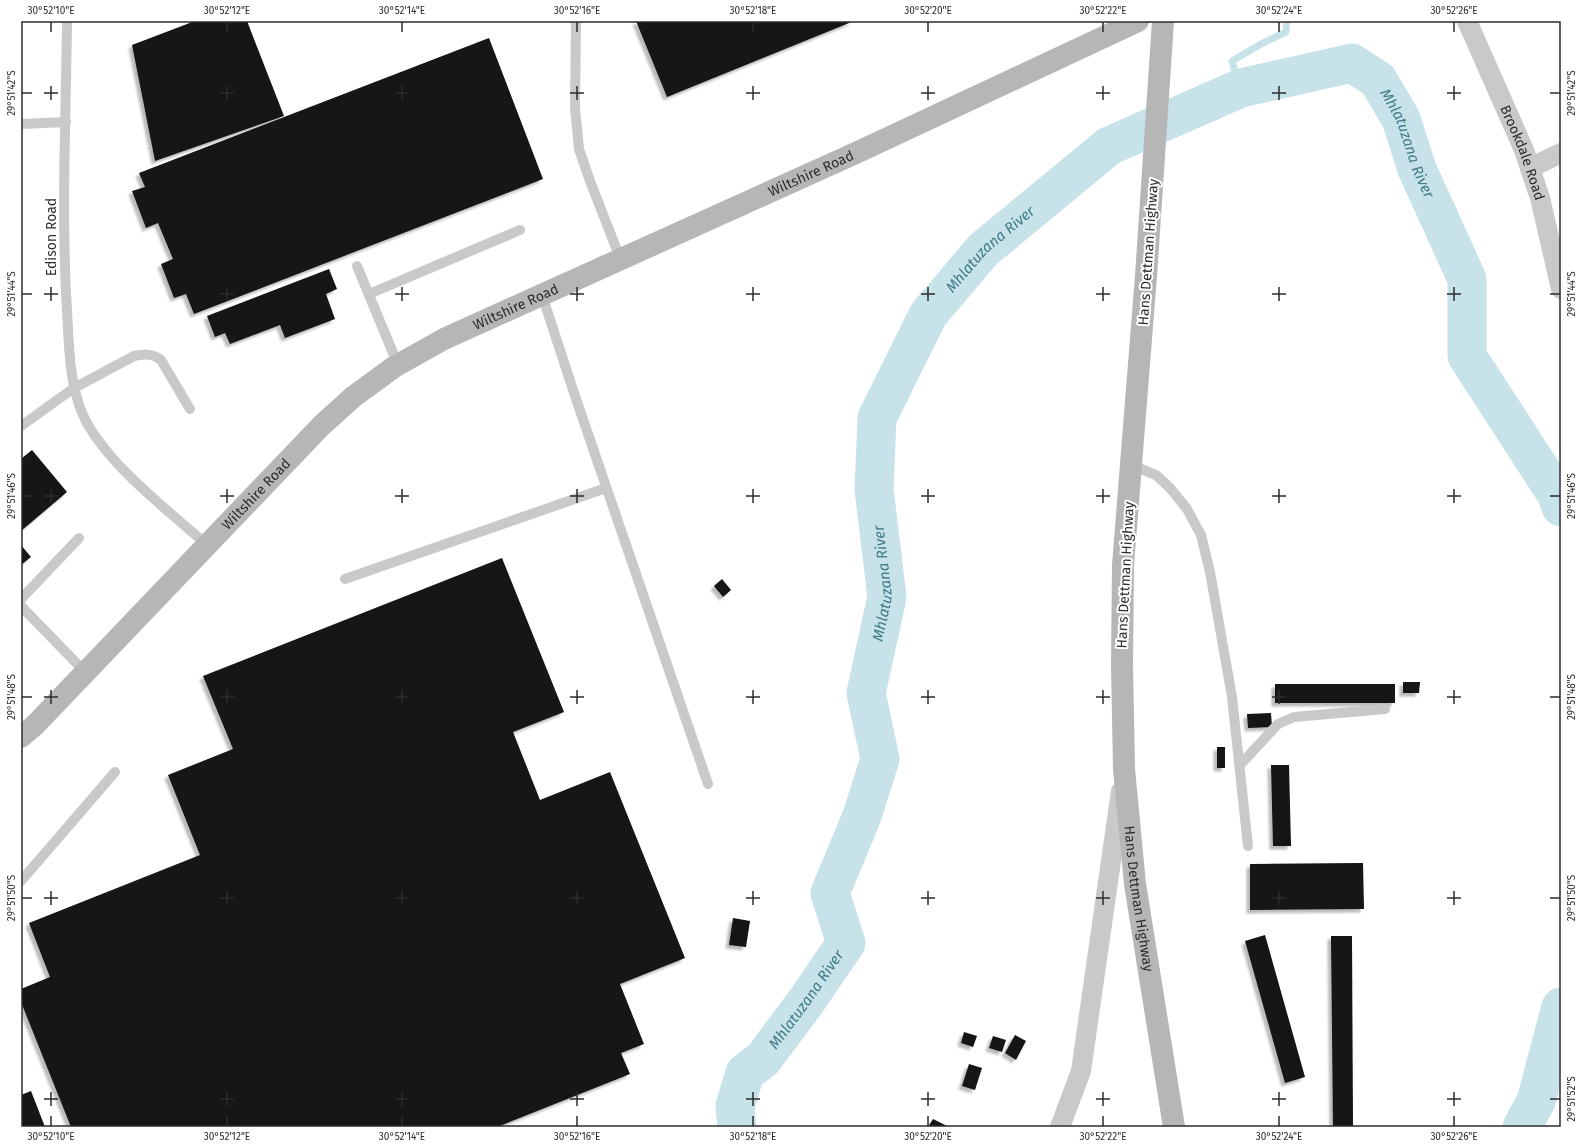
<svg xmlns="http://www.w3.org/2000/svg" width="1582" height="1148" viewBox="0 0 1582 1148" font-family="'Fira Sans',sans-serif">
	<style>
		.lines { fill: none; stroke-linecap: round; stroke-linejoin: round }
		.stream { stroke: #c7e2e8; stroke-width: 7 }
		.river { stroke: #c7e2e8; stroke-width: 39 }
		.building { fill: #131313; filter: url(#shadow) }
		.lane { stroke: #c9c9c9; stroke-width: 10 }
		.street { stroke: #c9c9c9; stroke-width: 20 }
		.secondary { stroke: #b6b6b6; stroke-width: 22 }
		.ticks { fill: none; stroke: #2c2c2c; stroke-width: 1.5 }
		.labels { text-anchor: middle; stroke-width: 4; stroke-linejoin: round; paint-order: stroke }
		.street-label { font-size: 14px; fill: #2c2c2c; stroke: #fff }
		.water-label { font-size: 15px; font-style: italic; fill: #407b88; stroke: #fff }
		.neatline { fill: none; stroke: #2c2c2c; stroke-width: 1.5 }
		.ticks-label { font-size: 10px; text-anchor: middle; fill: #2c2c2c }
	</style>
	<defs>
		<filter id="shadow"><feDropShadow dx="-3.5" dy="3.5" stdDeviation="1" flood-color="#0004"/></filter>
	</defs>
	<rect width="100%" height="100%" fill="#fff"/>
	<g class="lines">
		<path class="stream" d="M 1255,85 L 1235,72 L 1232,61 L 1261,44 L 1286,32 L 1287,21"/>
		<g class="river">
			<path id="s1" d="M 737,1127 L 735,1106 L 745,1073 L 763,1059 L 805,1003 L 846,943 L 830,893 L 862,816 L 880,759 L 866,693 L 887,597 L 874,489 L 877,418 L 928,315 L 983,250 L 1109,146 L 1241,88 L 1352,63 L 1378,80 L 1401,119 L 1417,169 L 1467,279 L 1467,356 L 1557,495 L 1561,507"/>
			<path d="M 1522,1127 L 1536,1101 L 1561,1007"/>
		</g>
	</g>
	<g class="building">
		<path d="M 195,21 L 247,21 L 284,116 L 155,161 L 132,45 Z"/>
		<path d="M 636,21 L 854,21 L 667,97 Z"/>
		<path d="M 489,38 L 543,179 L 194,314 L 186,294 L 174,298 L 161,264 L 173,259 L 158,223 L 146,228 L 132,191 L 145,187 L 139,173 Z"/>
		<path d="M 329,269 L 337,289 L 326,294 L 335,319 L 285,338 L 280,325 L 230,344 L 225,333 L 215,337 L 207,316 Z"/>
		<path d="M 32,450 L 67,492 L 21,531 L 21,459 Z"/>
		<path d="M 21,545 L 31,557 L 21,565 Z"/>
		<path d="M 502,558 L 564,712 L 513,732 L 540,800 L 610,772 L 685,958 L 620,984 L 644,1044 L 621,1053 L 630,1074 L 497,1127 L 71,1127 L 21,1002 L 21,989 L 50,977 L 29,923 L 200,855 L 168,775 L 233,749 L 203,676 Z"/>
		<path d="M 722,579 L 731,590 L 723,597 L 714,586 Z"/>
		<path d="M 1403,682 L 1420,682 L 1419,693 L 1403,693 Z"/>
		<rect x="1275" y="684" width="120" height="19"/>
		<path d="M 1271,713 L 1272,727 L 1248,728 L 1247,714 Z"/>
		<rect x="1217" y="747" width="8" height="21"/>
		<path d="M 1271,765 L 1289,765 L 1291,846 L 1273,846 Z"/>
		<path d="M 1363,863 L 1364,909 L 1250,910 L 1250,864 Z"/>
		<path d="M 733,918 L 750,921 L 746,947 L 729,945 Z"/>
		<path d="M 1265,935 L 1305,1077 L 1285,1083 L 1245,941 Z"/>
		<path d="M 1331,936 L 1352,936 L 1353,1127 L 1333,1127 Z"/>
		<path d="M 964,1032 L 977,1036 L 973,1047 L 961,1043 Z"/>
		<path d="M 1015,1035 L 1026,1041 L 1016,1060 L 1005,1053 Z"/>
		<path d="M 993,1036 L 1006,1040 L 1002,1052 L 989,1048 Z"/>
		<path d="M 969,1064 L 982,1068 L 975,1090 L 962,1086 Z"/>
		<path d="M 31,1091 L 45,1127 L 21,1127 L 21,1095 Z"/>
		<path d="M 933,1119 L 949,1127 L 928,1127 Z"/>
	</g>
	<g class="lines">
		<g class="lane">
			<path d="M 67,21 C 66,117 61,215 67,311 C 69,345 69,383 83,415 C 105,463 168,510 207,545"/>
			<path d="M 576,21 L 575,108 L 579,149 L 590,181 L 620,258"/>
			<path d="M 21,124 L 66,122"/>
			<path d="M 357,266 L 398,365"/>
			<path d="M 369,294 L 520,230"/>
			<path d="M 542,295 L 574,393 L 708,784"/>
			<path d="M 21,426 L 74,388 L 134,356 C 145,354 152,353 161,360 L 190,409"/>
			<path d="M 1131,465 L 1156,475 L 1170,488 L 1187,509 L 1201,535 L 1210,572 L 1232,697 L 1248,846"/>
			<path d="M 345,579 L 606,488"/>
			<path d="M 21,599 L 79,538"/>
			<path d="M 21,606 L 85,672"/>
			<path d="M 1240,765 L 1278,724 L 1294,717 L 1385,709"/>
			<path d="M 21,881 L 115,772"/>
		</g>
		<g class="street">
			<path id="s2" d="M 1467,21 L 1524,150 L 1540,198 L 1561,289"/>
			<path d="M 1530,168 L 1561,153"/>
			<path d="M 1060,1127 L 1081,1071 L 1121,791"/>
		</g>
		<g class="secondary">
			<path id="s3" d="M 1163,21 L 1146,276 L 1123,565 L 1122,664 L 1124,769 L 1135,884 L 1174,1127"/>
			<path id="s4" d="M 21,737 L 35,725 L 321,426 L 353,397 L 394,367 L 444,339 L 858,152 L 1138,21"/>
		</g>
	</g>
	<path class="ticks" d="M 51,22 L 51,32M 227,22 L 227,32M 402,22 L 402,32M 577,22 L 577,32M 753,22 L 753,32M 928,22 L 928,32M 1103,22 L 1103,32M 1279,22 L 1279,32M 1454,22 L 1454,32M 51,86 L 51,100M 227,86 L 227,100M 402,86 L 402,100M 577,86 L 577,100M 753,86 L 753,100M 928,86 L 928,100M 1103,86 L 1103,100M 1279,86 L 1279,100M 1454,86 L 1454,100M 22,93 L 32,93M 44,93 L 58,93M 220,93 L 234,93M 395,93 L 409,93M 570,93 L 584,93M 746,93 L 760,93M 921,93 L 935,93M 1096,93 L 1110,93M 1272,93 L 1286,93M 1447,93 L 1461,93M 1550,93 L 1560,93M 51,287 L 51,301M 227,287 L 227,301M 402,287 L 402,301M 577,287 L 577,301M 753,287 L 753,301M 928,287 L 928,301M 1103,287 L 1103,301M 1279,287 L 1279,301M 1454,287 L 1454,301M 22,294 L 32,294M 44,294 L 58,294M 220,294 L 234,294M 395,294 L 409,294M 570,294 L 584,294M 746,294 L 760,294M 921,294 L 935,294M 1096,294 L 1110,294M 1272,294 L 1286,294M 1447,294 L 1461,294M 1550,294 L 1560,294M 51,489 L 51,503M 227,489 L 227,503M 402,489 L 402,503M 577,489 L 577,503M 753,489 L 753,503M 928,489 L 928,503M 1103,489 L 1103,503M 1279,489 L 1279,503M 1454,489 L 1454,503M 22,496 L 32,496M 44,496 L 58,496M 220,496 L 234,496M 395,496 L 409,496M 570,496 L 584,496M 746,496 L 760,496M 921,496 L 935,496M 1096,496 L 1110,496M 1272,496 L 1286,496M 1447,496 L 1461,496M 1550,496 L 1560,496M 51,690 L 51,704M 227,690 L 227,704M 402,690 L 402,704M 577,690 L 577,704M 753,690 L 753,704M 928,690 L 928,704M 1103,690 L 1103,704M 1279,690 L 1279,704M 1454,690 L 1454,704M 22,697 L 32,697M 44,697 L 58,697M 220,697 L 234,697M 395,697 L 409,697M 570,697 L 584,697M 746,697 L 760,697M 921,697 L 935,697M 1096,697 L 1110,697M 1272,697 L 1286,697M 1447,697 L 1461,697M 1550,697 L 1560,697M 51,891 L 51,905M 227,891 L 227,905M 402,891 L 402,905M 577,891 L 577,905M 753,891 L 753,905M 928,891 L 928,905M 1103,891 L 1103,905M 1279,891 L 1279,905M 1454,891 L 1454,905M 22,898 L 32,898M 44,898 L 58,898M 220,898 L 234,898M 395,898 L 409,898M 570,898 L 584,898M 746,898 L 760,898M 921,898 L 935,898M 1096,898 L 1110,898M 1272,898 L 1286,898M 1447,898 L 1461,898M 1550,898 L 1560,898M 51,1092 L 51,1106M 227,1092 L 227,1106M 402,1092 L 402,1106M 577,1092 L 577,1106M 753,1092 L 753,1106M 928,1092 L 928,1106M 1103,1092 L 1103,1106M 1279,1092 L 1279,1106M 1454,1092 L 1454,1106M 44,1099 L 58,1099M 220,1099 L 234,1099M 395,1099 L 409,1099M 570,1099 L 584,1099M 746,1099 L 760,1099M 921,1099 L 935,1099M 1096,1099 L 1110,1099M 1272,1099 L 1286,1099M 1447,1099 L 1461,1099M 1550,1099 L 1560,1099M 51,1116 L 51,1126M 227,1116 L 227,1126M 402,1116 L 402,1126M 577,1116 L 577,1126M 753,1116 L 753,1126M 928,1116 L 928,1126M 1103,1116 L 1103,1126M 1279,1116 L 1279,1126M 1454,1116 L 1454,1126"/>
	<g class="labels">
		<g class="street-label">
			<text dy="5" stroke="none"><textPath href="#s2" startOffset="143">Brookdale Road</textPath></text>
			<text dy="5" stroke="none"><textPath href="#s4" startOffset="986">Wiltshire Road</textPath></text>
			<text transform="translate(51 237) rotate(-90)" y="5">Edison Road</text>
			<text transform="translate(1148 252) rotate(-86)" y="5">Hans Dettman Highway</text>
			<text dy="5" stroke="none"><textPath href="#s4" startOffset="662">Wiltshire Road</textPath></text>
			<text dy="5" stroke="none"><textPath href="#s4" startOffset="338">Wiltshire Road</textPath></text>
			<text transform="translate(1125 575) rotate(-87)" y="5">Hans Dettman Highway</text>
			<text dy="5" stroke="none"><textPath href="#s3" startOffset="880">Hans Dettman Highway</textPath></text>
		</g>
		<g class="water-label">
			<text dy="5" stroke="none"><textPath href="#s1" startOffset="1485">Mhlatuzana River</textPath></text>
			<text dy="5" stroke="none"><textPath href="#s1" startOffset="968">Mhlatuzana River</textPath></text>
			<text dy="5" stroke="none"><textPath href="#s1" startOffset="596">Mhlatuzana River</textPath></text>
			<text dy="5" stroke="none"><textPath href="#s1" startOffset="152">Mhlatuzana River</textPath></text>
		</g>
	</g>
	<rect width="1582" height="1148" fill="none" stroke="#ffffff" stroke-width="44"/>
	<rect x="22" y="22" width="1538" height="1104" class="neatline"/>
	<g class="ticks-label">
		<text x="51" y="14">30°52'10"E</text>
		<text x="227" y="14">30°52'12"E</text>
		<text x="402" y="14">30°52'14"E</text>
		<text x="577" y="14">30°52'16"E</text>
		<text x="753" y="14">30°52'18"E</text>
		<text x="928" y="14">30°52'20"E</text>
		<text x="1103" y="14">30°52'22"E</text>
		<text x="1279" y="14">30°52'24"E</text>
		<text x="1454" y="14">30°52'26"E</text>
		<text transform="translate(11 93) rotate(-90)" y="4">29°51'42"S</text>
		<text transform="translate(1571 93) rotate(-90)" y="4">29°51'42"S</text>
		<text transform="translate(11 294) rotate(-90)" y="4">29°51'44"S</text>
		<text transform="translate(1571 294) rotate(-90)" y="4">29°51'44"S</text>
		<text transform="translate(11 496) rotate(-90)" y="4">29°51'46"S</text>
		<text transform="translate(1571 496) rotate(-90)" y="4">29°51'46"S</text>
		<text transform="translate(11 697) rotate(-90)" y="4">29°51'48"S</text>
		<text transform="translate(1571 697) rotate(-90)" y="4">29°51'48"S</text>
		<text transform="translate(11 898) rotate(-90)" y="4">29°51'50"S</text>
		<text transform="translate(1571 898) rotate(-90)" y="4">29°51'50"S</text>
		<text transform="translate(1571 1099) rotate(-90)" y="4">29°51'52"S</text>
		<text x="51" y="1140">30°52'10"E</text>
		<text x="227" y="1140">30°52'12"E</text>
		<text x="402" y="1140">30°52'14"E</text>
		<text x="577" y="1140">30°52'16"E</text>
		<text x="753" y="1140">30°52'18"E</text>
		<text x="928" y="1140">30°52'20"E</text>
		<text x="1103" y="1140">30°52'22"E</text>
		<text x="1279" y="1140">30°52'24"E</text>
		<text x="1454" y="1140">30°52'26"E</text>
	</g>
</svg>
